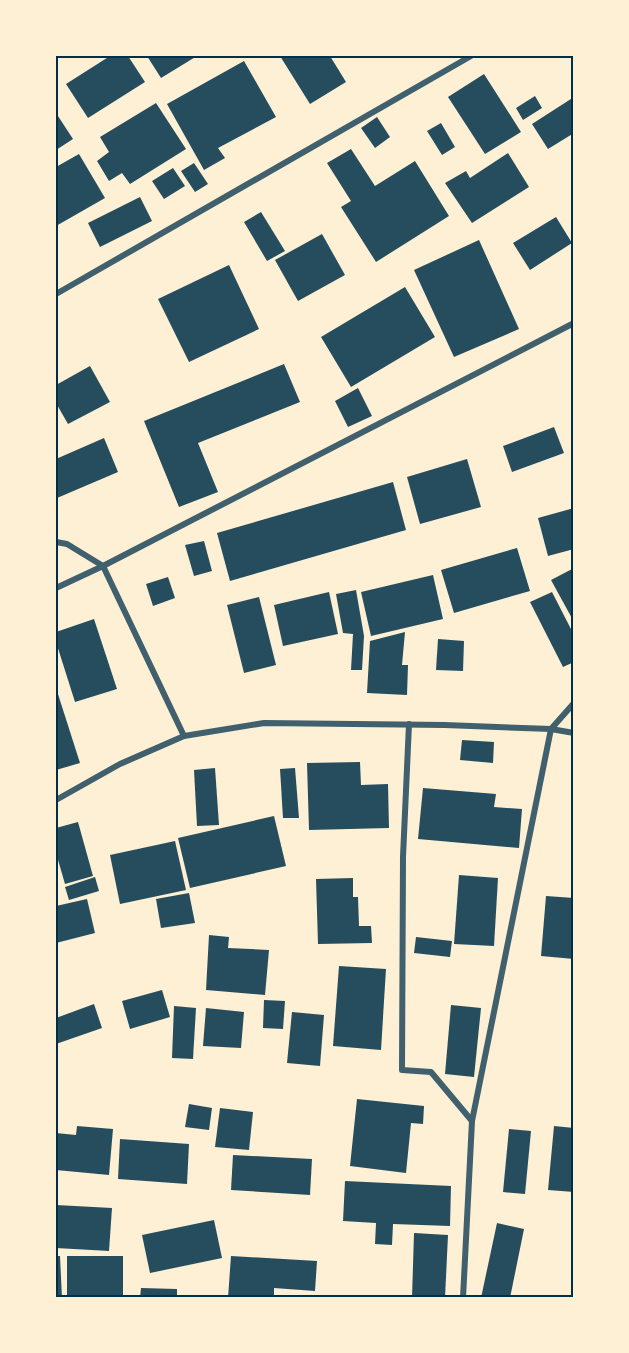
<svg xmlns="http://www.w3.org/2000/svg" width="629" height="1353" viewBox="0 0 629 1353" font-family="Raleway,sans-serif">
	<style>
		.building { fill: #264d5e }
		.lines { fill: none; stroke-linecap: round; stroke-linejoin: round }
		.minor { stroke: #3f606c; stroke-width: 6 }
		.neatline { fill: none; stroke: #003049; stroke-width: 2 }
	</style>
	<rect width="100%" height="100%" fill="#fdf0d5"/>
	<g class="building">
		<path d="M 110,56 L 128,56 L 145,82 L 88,118 L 66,84 Z"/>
		<path d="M 147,56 L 197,56 L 161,78 Z"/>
		<path d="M 280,56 L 330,56 L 346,82 L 310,104 Z"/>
		<path d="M 244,61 L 276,117 L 218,148 L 225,158 L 204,170 L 167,104 Z"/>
		<path d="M 484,74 L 521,132 L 485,154 L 448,97 Z"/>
		<path d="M 535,96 L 542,108 L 523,120 L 516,108 Z"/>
		<path d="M 574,97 L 574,133 L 548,149 L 532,124 Z"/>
		<path d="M 156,103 L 186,149 L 130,184 L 122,173 L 109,181 L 97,161 L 109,152 L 100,137 Z"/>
		<path d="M 56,113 L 73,139 L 56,150 Z"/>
		<path d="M 377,117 L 390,137 L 375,148 L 361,128 Z"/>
		<path d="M 441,123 L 455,147 L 442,155 L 427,131 Z"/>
		<path d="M 351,149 L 375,186 L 415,161 L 449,216 L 376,262 L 341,207 L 351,201 L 327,163 Z"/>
		<path d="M 508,153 L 529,187 L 472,223 L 445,183 L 466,171 L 470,178 Z"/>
		<path d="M 79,154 L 105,198 L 56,226 L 56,167 Z"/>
		<path d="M 194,163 L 208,184 L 195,192 L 181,171 Z"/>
		<path d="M 173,168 L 185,186 L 164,199 L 152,181 Z"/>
		<path d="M 140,197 L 152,221 L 100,247 L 88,223 Z"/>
		<path d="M 261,212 L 285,251 L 267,261 L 244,222 Z"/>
		<path d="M 556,217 L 572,243 L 530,270 L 513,243 Z"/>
		<path d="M 322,234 L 345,275 L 298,301 L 275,260 Z"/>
		<path d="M 479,240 L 519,329 L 454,357 L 414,270 Z"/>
		<path d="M 229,265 L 259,329 L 189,362 L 158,299 Z"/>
		<path d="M 405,287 L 435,337 L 351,387 L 321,337 Z"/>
		<path d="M 284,364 L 300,402 L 198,443 L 218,492 L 179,507 L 144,421 Z"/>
		<path d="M 90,366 L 110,402 L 68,424 L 56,403 L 56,385 Z"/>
		<path d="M 358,388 L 372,416 L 348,427 L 335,401 Z"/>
		<path d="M 554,427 L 564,453 L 512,472 L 503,446 Z"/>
		<path d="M 104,438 L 118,472 L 57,498 L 56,459 Z"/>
		<path d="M 467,459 L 481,507 L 420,524 L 407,477 Z"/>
		<path d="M 393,482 L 406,530 L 230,581 L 217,533 Z"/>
		<path d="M 574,508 L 574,549 L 548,556 L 538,518 Z"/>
		<path d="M 204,541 L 212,571 L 194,576 L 185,545 Z"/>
		<path d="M 517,548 L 530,591 L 454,613 L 441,570 Z"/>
		<path d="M 574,568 L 574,622 L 551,580 Z"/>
		<path d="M 433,575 L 443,619 L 371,636 L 361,592 Z"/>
		<path d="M 168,577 L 175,598 L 153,606 L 146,584 Z"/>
		<path d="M 356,590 L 364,636 L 362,670 L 351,670 L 353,634 L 343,633 L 336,594 Z"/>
		<path d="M 329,592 L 338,634 L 283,646 L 274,605 Z"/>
		<path d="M 552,592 L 574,635 L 574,662 L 563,667 L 530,602 Z"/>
		<path d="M 259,597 L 276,665 L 244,673 L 227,605 Z"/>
		<path d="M 94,619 L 117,689 L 75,702 L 56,642 L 56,632 Z"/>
		<path d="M 405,632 L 402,665 L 408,665 L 407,695 L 367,693 L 370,641 Z"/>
		<path d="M 438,639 L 464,641 L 463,671 L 436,670 Z"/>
		<path d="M 56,691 L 57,691 L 80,763 L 56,770 Z"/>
		<path d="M 462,740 L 494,742 L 493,763 L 460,760 Z"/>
		<path d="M 360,762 L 361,785 L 388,784 L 389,828 L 309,830 L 307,763 Z"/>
		<path d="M 215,768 L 219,825 L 197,826 L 194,770 Z"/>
		<path d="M 295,768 L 299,818 L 283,818 L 280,769 Z"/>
		<path d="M 423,788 L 496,794 L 494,807 L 522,809 L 519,848 L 418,839 Z"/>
		<path d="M 274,816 L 286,866 L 190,888 L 178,838 Z"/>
		<path d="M 78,822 L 93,876 L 65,884 L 56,853 L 56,828 Z"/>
		<path d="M 175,841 L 186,890 L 120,904 L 110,855 Z"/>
		<path d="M 459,875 L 498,878 L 494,946 L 454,944 Z"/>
		<path d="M 95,877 L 99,891 L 69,900 L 65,887 Z"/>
		<path d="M 353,878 L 353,897 L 358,897 L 359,926 L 371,926 L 372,943 L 318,944 L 316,879 Z"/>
		<path d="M 189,893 L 195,923 L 161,928 L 156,899 Z"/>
		<path d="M 546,896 L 574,898 L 574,959 L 541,956 Z"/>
		<path d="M 87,899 L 95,933 L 56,943 L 56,906 Z"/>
		<path d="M 209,935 L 229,937 L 228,948 L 269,950 L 265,995 L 206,990 Z"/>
		<path d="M 416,937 L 452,941 L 450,957 L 414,953 Z"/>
		<path d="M 339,966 L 386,969 L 381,1050 L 333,1046 Z"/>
		<path d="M 162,990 L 170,1017 L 130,1029 L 122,1001 Z"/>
		<path d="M 264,1000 L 285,1001 L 283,1029 L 263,1028 Z"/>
		<path d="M 94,1004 L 102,1028 L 56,1044 L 56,1018 Z"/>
		<path d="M 451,1005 L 481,1008 L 474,1077 L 445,1074 Z"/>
		<path d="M 174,1006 L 196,1008 L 193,1059 L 172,1058 Z"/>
		<path d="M 206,1008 L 244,1012 L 241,1048 L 203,1046 Z"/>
		<path d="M 292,1012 L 324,1015 L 320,1066 L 287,1063 Z"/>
		<path d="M 357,1099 L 424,1106 L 423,1124 L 411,1123 L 406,1173 L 350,1166 Z"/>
		<path d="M 189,1104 L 212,1108 L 209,1130 L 185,1127 Z"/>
		<path d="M 220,1108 L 253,1112 L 249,1150 L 215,1147 Z"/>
		<path d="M 77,1126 L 113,1129 L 109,1175 L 56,1170 L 56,1133 L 76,1135 Z"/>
		<path d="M 554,1126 L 574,1128 L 574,1192 L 548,1190 Z"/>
		<path d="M 509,1129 L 531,1131 L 525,1194 L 503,1192 Z"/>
		<path d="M 120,1139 L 189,1144 L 187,1184 L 118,1179 Z"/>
		<path d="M 233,1155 L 312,1159 L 310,1195 L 231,1190 Z"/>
		<path d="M 345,1181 L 451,1186 L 450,1226 L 393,1224 L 392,1245 L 375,1244 L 376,1223 L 343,1221 Z"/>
		<path d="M 56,1205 L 112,1208 L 109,1251 L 56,1248 Z"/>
		<path d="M 214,1220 L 222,1258 L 150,1273 L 142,1235 Z"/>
		<path d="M 497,1223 L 524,1229 L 510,1298 L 481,1298 Z"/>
		<path d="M 414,1233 L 448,1235 L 445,1298 L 412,1298 Z"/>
		<path d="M 56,1256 L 60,1256 L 62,1298 L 56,1298 Z"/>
		<rect x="67" y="1256" width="56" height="42"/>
		<path d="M 231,1256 L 317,1261 L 315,1291 L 274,1288 L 274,1298 L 228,1298 Z"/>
		<path d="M 141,1288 L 177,1289 L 177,1298 L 140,1298 Z"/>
	</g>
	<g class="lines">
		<g class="minor">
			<path d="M 56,294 L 471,56"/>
			<path d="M 56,542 L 67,544 L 103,566 L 184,736"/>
			<path d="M 56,588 L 103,566 L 574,323"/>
			<path d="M 409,724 L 403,857 L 402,1070 L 431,1072 L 472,1121 L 463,1298"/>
			<path d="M 56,800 L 120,764 L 184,736 L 264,723 L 445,725 L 551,729 L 574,733"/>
			<path d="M 472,1121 L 551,729 L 574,703"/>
		</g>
	</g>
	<rect width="629" height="1353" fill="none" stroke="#fdf0d5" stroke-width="114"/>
	<rect x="57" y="57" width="515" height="1239" class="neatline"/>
</svg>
